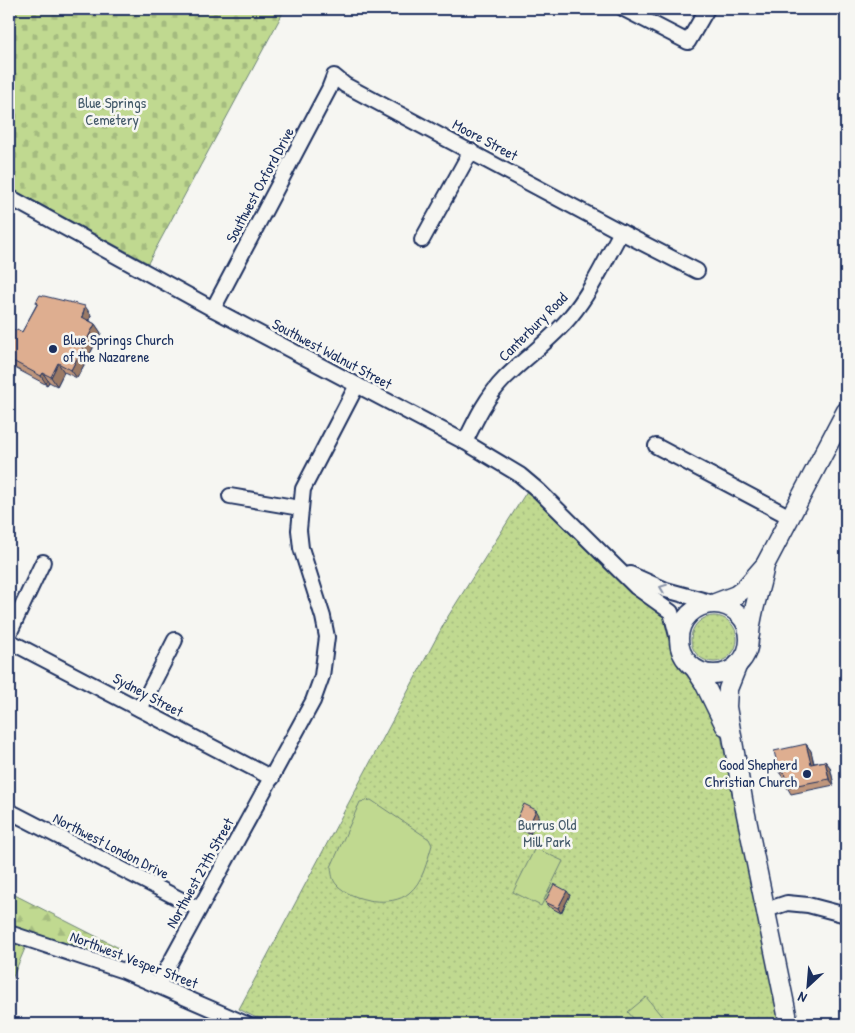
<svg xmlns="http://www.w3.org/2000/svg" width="855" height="1033" viewBox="0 0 855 1033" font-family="'Patrick Hand',sans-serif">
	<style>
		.green { fill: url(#green-dots); stroke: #6e8477 }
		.forest { fill: url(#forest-firs); stroke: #6e8477 }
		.cemetery { fill: url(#cemetery-stones); stroke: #6e8477 }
		.pitch { fill: #c0d990; stroke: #6e8477 }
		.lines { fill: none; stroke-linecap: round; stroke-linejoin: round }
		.minor-casing { stroke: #1b2f5e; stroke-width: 18 }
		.major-casing { stroke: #1b2f5e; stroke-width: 21 }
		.minor { stroke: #f6f6f2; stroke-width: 14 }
		.major { stroke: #f6f6f2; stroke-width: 18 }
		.wall { fill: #bf967c; stroke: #1b2f5e }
		.shaded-wall { fill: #9b7a65; stroke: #1b2f5e }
		.building { fill: #deae90; stroke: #1b2f5e }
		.oneway { stroke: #8892a8 }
		.poi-dot { fill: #1b2f5e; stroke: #f6f6f2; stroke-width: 2 }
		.labels { text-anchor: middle; stroke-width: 5; stroke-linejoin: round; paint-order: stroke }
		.park-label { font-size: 15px; fill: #445a6a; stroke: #f6f6f2 }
		.street-label { font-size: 15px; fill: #1b2f5e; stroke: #f6f6f2 }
		.poi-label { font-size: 15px; fill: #1b2f5e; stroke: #f6f6f2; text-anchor: start }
	</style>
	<defs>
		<pattern id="green-dots" width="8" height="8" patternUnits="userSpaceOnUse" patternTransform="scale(1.25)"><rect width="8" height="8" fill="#c0d990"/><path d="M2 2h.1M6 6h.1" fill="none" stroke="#a4bb7f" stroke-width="1.8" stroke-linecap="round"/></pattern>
		<pattern id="forest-firs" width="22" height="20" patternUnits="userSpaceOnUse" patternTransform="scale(1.25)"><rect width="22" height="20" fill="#c0d990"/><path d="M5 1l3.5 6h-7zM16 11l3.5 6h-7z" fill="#a4bb7f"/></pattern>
		<pattern id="cemetery-stones" width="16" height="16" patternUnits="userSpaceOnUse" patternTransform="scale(1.25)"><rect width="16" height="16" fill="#c0d990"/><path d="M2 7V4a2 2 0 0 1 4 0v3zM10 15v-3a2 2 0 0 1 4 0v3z" fill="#a4bb7f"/></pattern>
	</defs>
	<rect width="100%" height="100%" fill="#f6f6f2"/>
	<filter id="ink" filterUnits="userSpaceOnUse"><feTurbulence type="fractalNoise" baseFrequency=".02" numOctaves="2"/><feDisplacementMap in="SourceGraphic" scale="10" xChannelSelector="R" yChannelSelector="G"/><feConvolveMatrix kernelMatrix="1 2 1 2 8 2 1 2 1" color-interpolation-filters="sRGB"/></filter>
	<g filter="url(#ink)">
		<g class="green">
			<path d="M 527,491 L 609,572 L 666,615 L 681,660 L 698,681 L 719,726 L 772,977 L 779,1024 L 268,1024 L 239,1009 L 447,618 Z"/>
			<circle cx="714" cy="639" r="23"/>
		</g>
		<g class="forest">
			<path d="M 9,892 L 121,949 L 114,960 L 9,926 Z"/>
			<path d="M 9,941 L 26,946 L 9,986 Z"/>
		</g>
		<path class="cemetery" d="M 9,9 L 285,9 L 148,263 L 9,187 Z"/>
		<g class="pitch">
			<path d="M 371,800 L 429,839 L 432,845 C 427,861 423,882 409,893 C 392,908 352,901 337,885 C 332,880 332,874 331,867 L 360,802 Z"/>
			<path d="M 535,848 L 563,861 L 541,906 L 513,892 Z"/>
			<path d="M 646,997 L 668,1024 L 638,1024 L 628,1012 Z"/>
		</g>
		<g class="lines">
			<g class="minor-casing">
				<g id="minor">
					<path d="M 624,9 L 688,42 L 707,9"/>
					<path d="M 9,197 L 213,309 L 465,442 L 520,475 L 539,491 L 636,587 L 671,612 L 678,640"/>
					<path d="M 422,240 L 471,151"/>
					<path d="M 213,309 L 329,89 L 334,76 L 345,85 L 621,232 L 697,271"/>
					<path d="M 465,442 C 476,419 487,396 505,378 C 526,357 551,340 570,317 C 591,292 605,261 621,232"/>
					<path d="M 656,446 L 790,517"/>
					<path d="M 230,496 L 300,508"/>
					<path d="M 630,574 L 666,590 L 710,602"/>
					<path d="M 9,634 L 43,562"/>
					<path d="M 9,641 L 272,778"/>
					<path d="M 140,709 L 175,640"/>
					<path d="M 9,811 L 199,909"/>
					<path d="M 766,910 L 787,903 L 808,905 L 846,915"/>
					<path d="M 9,933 L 124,971 L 246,1024"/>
					<path d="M 158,985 L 313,701 L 322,676 L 327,637 L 323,617 L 301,548 L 299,530 L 303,489 L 357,385"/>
				</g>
			</g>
			<g class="major-casing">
				<g id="major">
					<path d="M 715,603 L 736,595 L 744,589 L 765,565 L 846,411"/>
					<circle cx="714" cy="639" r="35"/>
					<path d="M 750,635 C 751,611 761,589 765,565"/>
					<path d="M 738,664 L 728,689 L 727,707 L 744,805 L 789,1024"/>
					<path d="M 695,669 L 704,683 L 725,726"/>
				</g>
			</g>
			<use href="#minor" class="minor"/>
			<use href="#major" class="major"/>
		</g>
		<g class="wall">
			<path d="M 36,302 L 91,315 L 90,321 L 95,324 L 101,333 L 77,378 L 64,372 L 57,386 L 49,382 L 47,385 L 13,367 L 9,361 L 9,337 L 16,331 L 22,332 L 37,304 Z"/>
			<path d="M 806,744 L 811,751 L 814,763 L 825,761 L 830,767 L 834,785 L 791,794 L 787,787 L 785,779 L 784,779 L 779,772 Z"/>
			<path d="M 539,815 L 530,834 L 518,828 L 515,823 Z"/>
			<path d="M 570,895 L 561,913 L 548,906 L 545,902 Z"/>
		</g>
		<g class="shaded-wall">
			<path d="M 85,306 L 91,315 L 88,326 L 82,317 Z"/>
			<path d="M 95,324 L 101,333 L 77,378 L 71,370 Z"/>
			<path d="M 58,363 L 64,372 L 57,386 L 51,377 Z"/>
			<path d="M 43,373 L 49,382 L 47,385 L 41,376 Z"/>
			<path d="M 806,744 L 811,751 L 815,770 L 811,764 Z"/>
			<path d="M 825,761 L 830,767 L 834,785 L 829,779 Z"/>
			<path d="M 536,810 L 539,815 L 530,834 L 527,830 Z"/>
			<path d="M 567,891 L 570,895 L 561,913 L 558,908 Z"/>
		</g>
		<g class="building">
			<path d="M 40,295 L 85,306 L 82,317 L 95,324 L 71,370 L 58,363 L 51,377 L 43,373 L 41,376 L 9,359 L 9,337 L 13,329 L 16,331 L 17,329 L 22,332 L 38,303 L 36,302 Z"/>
			<path d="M 806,744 L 811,764 L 825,761 L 829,779 L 787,787 L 784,772 L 779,772 L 774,751 Z"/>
			<path d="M 524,804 L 536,810 L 527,830 L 515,823 Z"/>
			<path d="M 554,884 L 567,891 L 558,908 L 545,902 Z"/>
		</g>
		<defs><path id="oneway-chevron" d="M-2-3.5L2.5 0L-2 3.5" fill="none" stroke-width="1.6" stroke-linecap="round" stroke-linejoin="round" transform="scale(1.25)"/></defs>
		<use class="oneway" href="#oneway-chevron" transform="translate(663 588) rotate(-159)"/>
	</g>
	<g class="poi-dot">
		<circle cx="53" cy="349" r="5"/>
		<circle cx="807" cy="774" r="5"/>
	</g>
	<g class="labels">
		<g class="park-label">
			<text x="112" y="108">Blue Springs<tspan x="112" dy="17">Cemetery</tspan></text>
			<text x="547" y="830">Burrus Old<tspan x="547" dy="17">Mill Park</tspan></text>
		</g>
		<g class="street-label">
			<text transform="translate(485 140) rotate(28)" y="5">Moore Street</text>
			<text transform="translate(260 185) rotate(-62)" y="5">Southwest Oxford Drive</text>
			<text transform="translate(533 327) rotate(-45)" y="5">Canterbury Road</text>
			<text transform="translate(332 354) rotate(28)" y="5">Southwest Walnut Street</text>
			<text transform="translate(148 695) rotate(28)" y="5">Sydney Street</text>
			<text transform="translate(111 846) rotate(27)" y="5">Northwest London Drive</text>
			<text transform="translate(200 873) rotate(-61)" y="5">Northwest 27th Street</text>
			<text transform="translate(134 960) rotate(21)" y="5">Northwest Vesper Street</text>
		</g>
		<g class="poi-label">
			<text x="63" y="345">Blue Springs Church<tspan x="63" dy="17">of the Nazarene</tspan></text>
			<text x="797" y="770" text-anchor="end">Good Shepherd<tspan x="797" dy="17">Christian Church</tspan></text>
		</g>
	</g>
	<rect width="855" height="1033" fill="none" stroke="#f6f6f2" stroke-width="30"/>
	<rect x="15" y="15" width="825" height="1003" fill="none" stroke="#1b2f5e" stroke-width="2" filter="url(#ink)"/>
	<g transform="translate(808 986) rotate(206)" stroke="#f6f6f2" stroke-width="4" paint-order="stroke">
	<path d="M0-4L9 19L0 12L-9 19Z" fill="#1b2f5e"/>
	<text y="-8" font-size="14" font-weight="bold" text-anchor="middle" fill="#1b2f5e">N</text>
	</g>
</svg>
